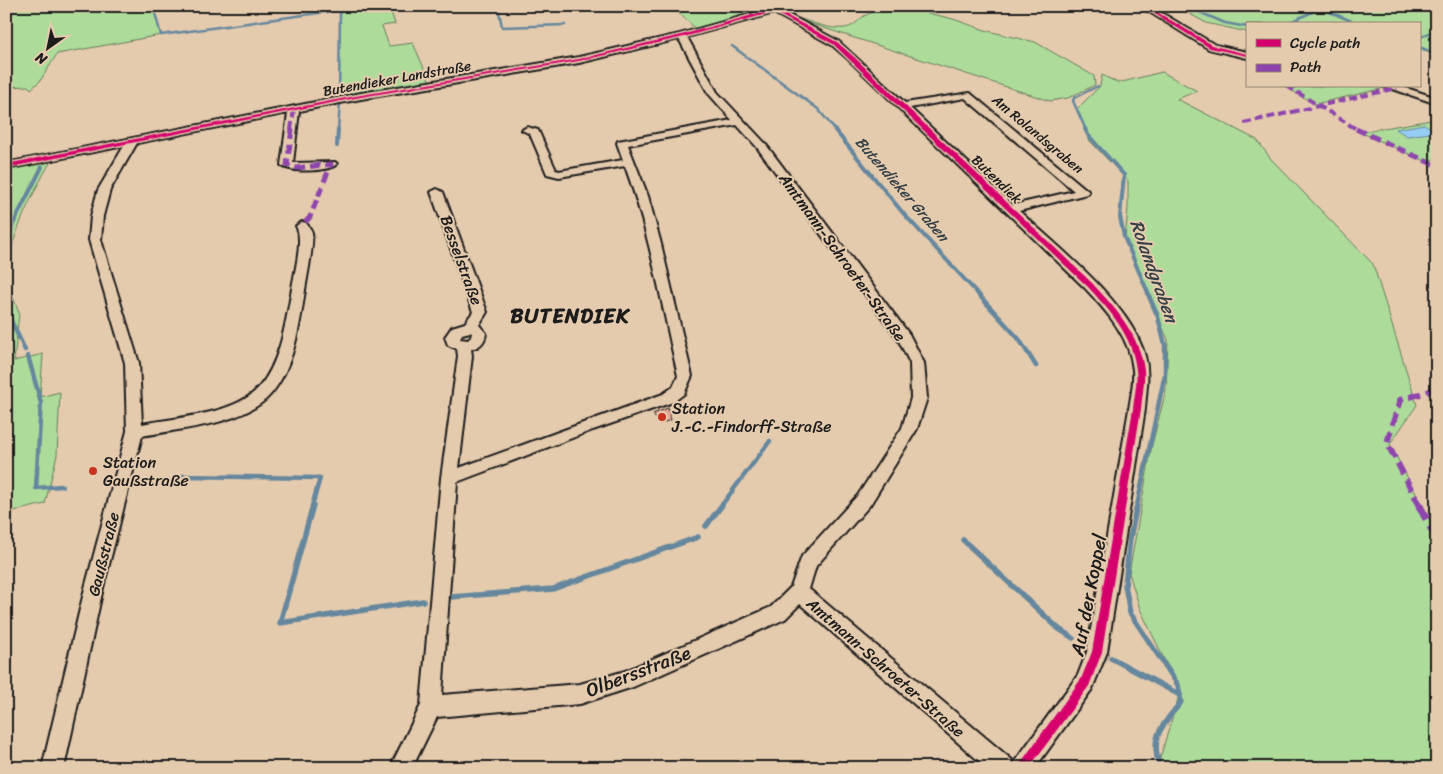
<svg xmlns="http://www.w3.org/2000/svg" width="1443" height="774" viewBox="0 0 1443 774" font-family="Sriracha,sans-serif">
	<style>
		.green { fill: #addb9a; stroke: #647c5b }
		.water { fill: #96cef5; stroke: #65879e }
		.lines { fill: none; stroke-linecap: round; stroke-linejoin: round }
		.stream-far3 { stroke: #65879e; stroke-width: 2.5 }
		.stream-far2 { stroke: #65879e; stroke-width: 4 }
		.stream-far1 { stroke: #65879e; stroke-width: 4.5 }
		.stream { stroke: #65879e; stroke-width: 5.5 }
		.building { fill: #e1aa97; stroke: #1c1c1c }
		.minor-casing { stroke: #1c1c1c; stroke-width: 4 }
		.minor { fill: #e5cbad; fill-rule: evenodd }
		.quiet-far3 { stroke: #8e44ad; stroke-width: 4; stroke-dasharray: 8 4; stroke-linecap: butt }
		.quiet-far2 { stroke: #8e44ad; stroke-width: 5; stroke-dasharray: 10 5; stroke-linecap: butt }
		.quiet-far1 { stroke: #8e44ad; stroke-width: 6; stroke-dasharray: 12 6; stroke-linecap: butt }
		.quiet { stroke: #8e44ad; stroke-width: 8; stroke-dasharray: 16 8; stroke-linecap: butt }
		.cycleway-casing { stroke: #e5cbad; stroke-width: 3 }
		.cycleway { fill: #d6006c; fill-rule: evenodd }
		.poi-dot { fill: #c8321e; stroke: #e5cbad; stroke-width: 2 }
		.labels { text-anchor: middle; stroke-width: 4; stroke-linejoin: round; paint-order: stroke }
		.far-street-label { font-size: 14px; fill: #1c1c1c; stroke: #e5cbad }
		.far-water-label { font-size: 15px; font-style: italic; fill: #344047; stroke: #e5cbad }
		.street-label { font-size: 16px; fill: #1c1c1c; stroke: #e5cbad }
		.poi-label { font-size: 16px; fill: #1c1c1c; stroke: #e5cbad; text-anchor: start }
		.water-label { font-size: 18px; font-style: italic; fill: #344047; stroke: #e5cbad }
		.near-street-label { font-size: 19px; fill: #1c1c1c; stroke: #e5cbad }
		.district-label { font-size: 21px; font-weight: bold; letter-spacing: 1px; fill: #1c1c1c; stroke: #e5cbad }
	</style>
	<rect width="100%" height="100%" fill="#e5cbad"/>
	<filter id="ink" filterUnits="userSpaceOnUse"><feTurbulence type="fractalNoise" baseFrequency=".02" numOctaves="2"/><feDisplacementMap in="SourceGraphic" scale="10" xChannelSelector="R" yChannelSelector="G"/><feConvolveMatrix kernelMatrix="1 2 1 2 8 2 1 2 1" color-interpolation-filters="sRGB"/></filter>
	<g filter="url(#ink)">
		<g class="green">
			<path d="M 6,6 L 153,6 L 161,35 L 57,54 L 40,81 L 31,89 L 28,86 L 6,87 Z"/>
			<path d="M 370,6 L 389,6 L 395,24 L 382,26 L 389,46 L 413,43 L 430,82 L 339,98 L 340,10 Z"/>
			<path d="M 671,6 L 762,6 L 768,10 L 696,29 Z"/>
			<path d="M 1176,6 L 1437,6 L 1437,56 L 1419,49 L 1419,24 L 1247,24 L 1247,32 L 1206,23 Z"/>
			<path d="M 907,8 L 953,19 L 988,31 L 1035,42 L 1094,76 L 1095,85 L 1068,98 L 1050,101 L 802,21 L 794,17 C 810,21 828,30 844,28 C 854,27 857,21 864,16 C 876,9 894,8 907,8 Z"/>
			<path d="M 1162,72 L 1197,91 L 1177,99 L 1257,140 L 1271,159 L 1373,264 L 1417,405 L 1390,444 L 1437,534 L 1437,768 L 1157,768 L 1180,692 L 1140,609 L 1129,573 L 1152,445 L 1166,390 L 1168,340 L 1125,239 L 1128,208 L 1128,181 L 1089,140 L 1077,109 L 1100,86 L 1102,75 L 1118,83 Z"/>
			<path d="M 1284,86 L 1378,86 L 1385,88 L 1315,104 Z"/>
			<path d="M 1437,119 L 1437,158 L 1431,160 L 1432,164 L 1360,132 Z"/>
			<path d="M 51,161 C 31,196 14,230 6,271 L 6,169 Z"/>
			<path d="M 6,278 L 19,313 L 14,361 L 43,354 L 40,397 L 60,392 L 57,455 L 45,504 L 14,511 L 6,533 Z"/>
		</g>
		<path class="water" d="M 1424,124 L 1437,132 L 1407,136 L 1396,129 Z"/>
		<g class="lines">
			<g class="stream-far3">
				<path d="M 153,6 L 161,35 L 340,10"/>
				<path d="M 498,6 L 502,27 L 565,25"/>
				<path d="M 1185,6 L 1225,23 L 1247,27"/>
				<path d="M 1320,8 L 1359,24"/>
				<path d="M 1231,10 L 1241,6"/>
				<path d="M 1286,24 L 1325,6"/>
				<path d="M 1419,38 L 1437,29"/>
				<path d="M 732,46 L 818,109 L 835,130"/>
				<path d="M 1419,47 L 1437,54"/>
				<path d="M 339,98 L 340,10 L 370,6"/>
				<path d="M 338,130 L 340,103"/>
				<path d="M 1086,130 L 1073,101 L 1074,98 L 1098,86"/>
			</g>
			<g class="stream-far2">
				<path d="M 834,129 L 903,213 L 979,295"/>
				<path d="M 1085,129 L 1088,135 L 1124,175 L 1120,217 L 1124,237 L 1149,295"/>
				<path d="M 337,146 L 338,129"/>
				<path d="M 6,249 L 13,224 L 42,167"/>
			</g>
			<g class="stream-far1">
				<path d="M 978,294 L 1019,339 L 1036,366"/>
				<path d="M 6,310 L 25,350"/>
				<path d="M 28,356 L 41,403 L 36,488 L 62,486"/>
				<path d="M 182,476 L 320,478 L 312,506"/>
				<path d="M 721,506 L 770,441"/>
				<path d="M 1137,506 L 1165,374 L 1165,345 L 1158,317 L 1148,294"/>
			</g>
			<g class="stream">
				<path d="M 313,505 L 280,623 L 423,601"/>
				<path d="M 1137,505 L 1130,538 L 1125,585 L 1130,613 L 1178,685 L 1181,702 C 1162,726 1149,736 1160,768"/>
				<path d="M 706,526 L 722,505"/>
				<path d="M 963,540 L 1059,629 L 1073,638"/>
				<path d="M 451,597 L 553,589 L 698,537"/>
				<path d="M 1111,658 L 1180,695"/>
			</g>
		</g>
		<path class="building" d="M 668,408 L 671,420 L 659,424 L 653,414 Z"/>
		<g class="lines">
			<g class="minor-casing">
				<g id="minor">
					<path d="M 780,6 L 794,6 L 782,11 L 838,41 L 905,103 L 970,93 L 1087,190 L 1089,192 L 1087,194 L 1019,211 C 1059,248 1130,303 1145,356 C 1150,374 1146,391 1145,409 L 1107,652 L 1092,689 L 1035,768 L 987,768 L 800,604 L 785,619 L 633,687 L 580,704 L 437,717 L 412,768 L 390,768 L 421,705 L 441,478 L 458,356 L 457,349 L 448,345 L 445,337 L 452,327 L 465,323 L 473,312 L 431,192 L 437,189 L 443,192 L 487,312 L 479,325 L 486,333 C 485,342 480,347 471,349 L 472,356 L 459,468 L 663,394 L 673,387 L 678,376 C 662,306 650,234 625,166 L 559,177 L 547,174 L 530,134 L 522,130 L 527,127 L 538,130 L 556,170 L 559,171 L 623,160 L 617,143 L 618,141 L 732,120 L 708,93 L 679,39 L 579,63 L 361,99 L 299,111 L 293,163 L 335,162 L 337,164 C 328,172 290,173 281,165 L 288,113 L 137,143 L 110,190 L 103,216 L 101,240 L 139,363 L 142,424 C 177,417 237,415 260,386 C 281,361 286,320 292,289 C 294,273 304,240 296,226 L 302,222 L 306,223 C 308,226 312,230 312,233 C 314,244 307,277 305,290 C 300,324 294,367 271,394 C 245,425 178,429 142,436 L 103,588 L 64,768 L 42,768 L 85,588 L 127,431 L 125,363 L 89,240 L 91,216 L 98,190 L 124,146 L 6,169 L 6,163 L 361,93 L 579,57 L 680,34 ZM 774,13 L 832,45 L 848,59 L 1085,288 C 1107,312 1130,337 1133,370 C 1134,383 1131,396 1129,409 L 1087,652 L 1078,675 L 1013,764 L 1012,760 L 809,589 L 816,566 L 870,505 L 917,429 L 927,398 L 924,363 L 909,334 L 764,142 L 717,92 L 687,37 ZM 965,98 L 1074,191 L 1013,205 L 910,108 ZM 737,125 L 756,146 L 898,339 L 910,363 L 911,398 L 902,428 L 858,495 L 802,556 L 791,587 L 771,607 L 625,671 L 580,684 L 442,695 L 457,482 L 593,430 L 673,402 L 684,394 L 692,376 L 661,244 L 648,196 L 628,145 ZM 470,332 L 472,333 L 471,337 L 468,340 L 460,339 L 462,334 Z"/>
					<path d="M 1140,6 L 1150,6 L 1215,45 L 1247,52 L 1247,58 L 1209,49 Z"/>
					<path d="M 1384,86 L 1400,86 L 1437,98 L 1437,104 Z"/>
				</g>
			</g>
			<use href="#minor" class="minor"/>
			<g class="quiet-far3">
				<path d="M 1287,86 L 1358,130"/>
				<path d="M 1244,123 L 1397,88"/>
				<path d="M 291,130 L 294,109"/>
			</g>
			<g class="quiet-far2">
				<path d="M 292,129 L 287,165 L 296,168 L 331,164 L 310,217 L 302,226"/>
				<path d="M 1356,129 L 1437,166"/>
			</g>
			<path class="quiet-far1" d="M 1420,506 L 1387,443 L 1400,400 L 1437,389"/>
			<path class="quiet" d="M 1419,505 L 1437,539"/>
			<g class="cycleway-casing">
				<g id="cycleway">
					<path d="M 784,6 L 792,6 L 778,11 L 837,42 L 853,56 L 1092,283 C 1115,308 1140,335 1144,370 C 1145,383 1142,396 1141,409 L 1102,652 L 1089,686 L 1029,768 L 1017,768 L 1081,679 L 1092,652 L 1133,409 C 1134,396 1138,383 1136,370 C 1133,336 1110,311 1088,287 L 833,44 L 774,12 L 684,37 L 579,61 L 361,97 L 6,168 L 6,164 L 361,95 L 579,59 L 681,35 Z"/>
					<path d="M 1142,6 L 1147,6 L 1214,46 L 1247,54 L 1247,56 L 1210,48 Z"/>
				</g>
			</g>
			<use href="#cycleway" class="cycleway"/>
		</g>
	</g>
	<g class="poi-dot">
		<circle cx="662" cy="417" r="5"/>
		<circle cx="93" cy="471" r="5"/>
	</g>
	<g class="labels">
		<g class="far-street-label">
			<text transform="translate(397 78) rotate(-10)" y="5">Butendieker Landstraße</text>
			<text transform="translate(1038 134) rotate(40)" y="5">Am Rolandsgraben</text>
			<text transform="translate(997 179) rotate(44)" y="5">Butendiek</text>
		</g>
		<g class="far-water-label">
			<text transform="translate(902 189) rotate(49)" y="5">Butendieker Graben</text>
		</g>
		<g class="street-label">
			<text transform="translate(843 257) rotate(54)" y="6">Amtmann-Schroeter-Straße</text>
			<text transform="translate(462 260) rotate(70)" y="6">Besselstraße</text>
			<text transform="translate(103 554) rotate(-76)" y="6">Gaußstraße</text>
			<text transform="translate(886 667) rotate(41)" y="6">Amtmann-Schroeter-Straße</text>
		</g>
		<g class="poi-label">
			<text x="672" y="414">Station<tspan x="672" dy="18">J.-C.-Findorff-Straße</tspan></text>
			<text x="103" y="468">Station<tspan x="103" dy="18">Gaußstraße</tspan></text>
		</g>
		<g class="water-label">
			<text transform="translate(1154 271) rotate(70)" y="6">Rolandgraben</text>
		</g>
		<g class="near-street-label">
			<text transform="translate(1088 595) rotate(-79)" y="7">Auf der Koppel</text>
			<text transform="translate(638 671) rotate(-21)" y="7">Olbersstraße</text>
		</g>
		<g class="district-label">
			<text x="570" y="323">BUTENDIEK</text>
		</g>
	</g>
	<rect width="1443" height="774" fill="none" stroke="#e5cbad" stroke-width="25"/>
	<rect x="12" y="12" width="1418" height="749" fill="none" stroke="#1c1c1c" stroke-width="2" filter="url(#ink)"/>
	<rect x="1246" y="22" width="175" height="65" fill="#e5cbad" stroke="#958573"/>
	<rect x="1256" y="39" width="25" height="8" fill="#d6006c" stroke="#958573"/>
	<text x="1290" y="48" font-size="15" fill="#1c1c1c">Cycle path</text>
	<rect x="1256" y="64" width="25" height="8" fill="#8e44ad" stroke="#958573"/>
	<text x="1290" y="72" font-size="15" fill="#1c1c1c">Path</text>
	<g transform="translate(48 48) rotate(213)" stroke="#e5cbad" stroke-width="4" paint-order="stroke">
	<path d="M0-4L9 19L0 12L-9 19Z" fill="#1c1c1c"/>
	<text y="-8" font-size="14" font-weight="bold" text-anchor="middle" fill="#1c1c1c">N</text>
	</g>
</svg>
